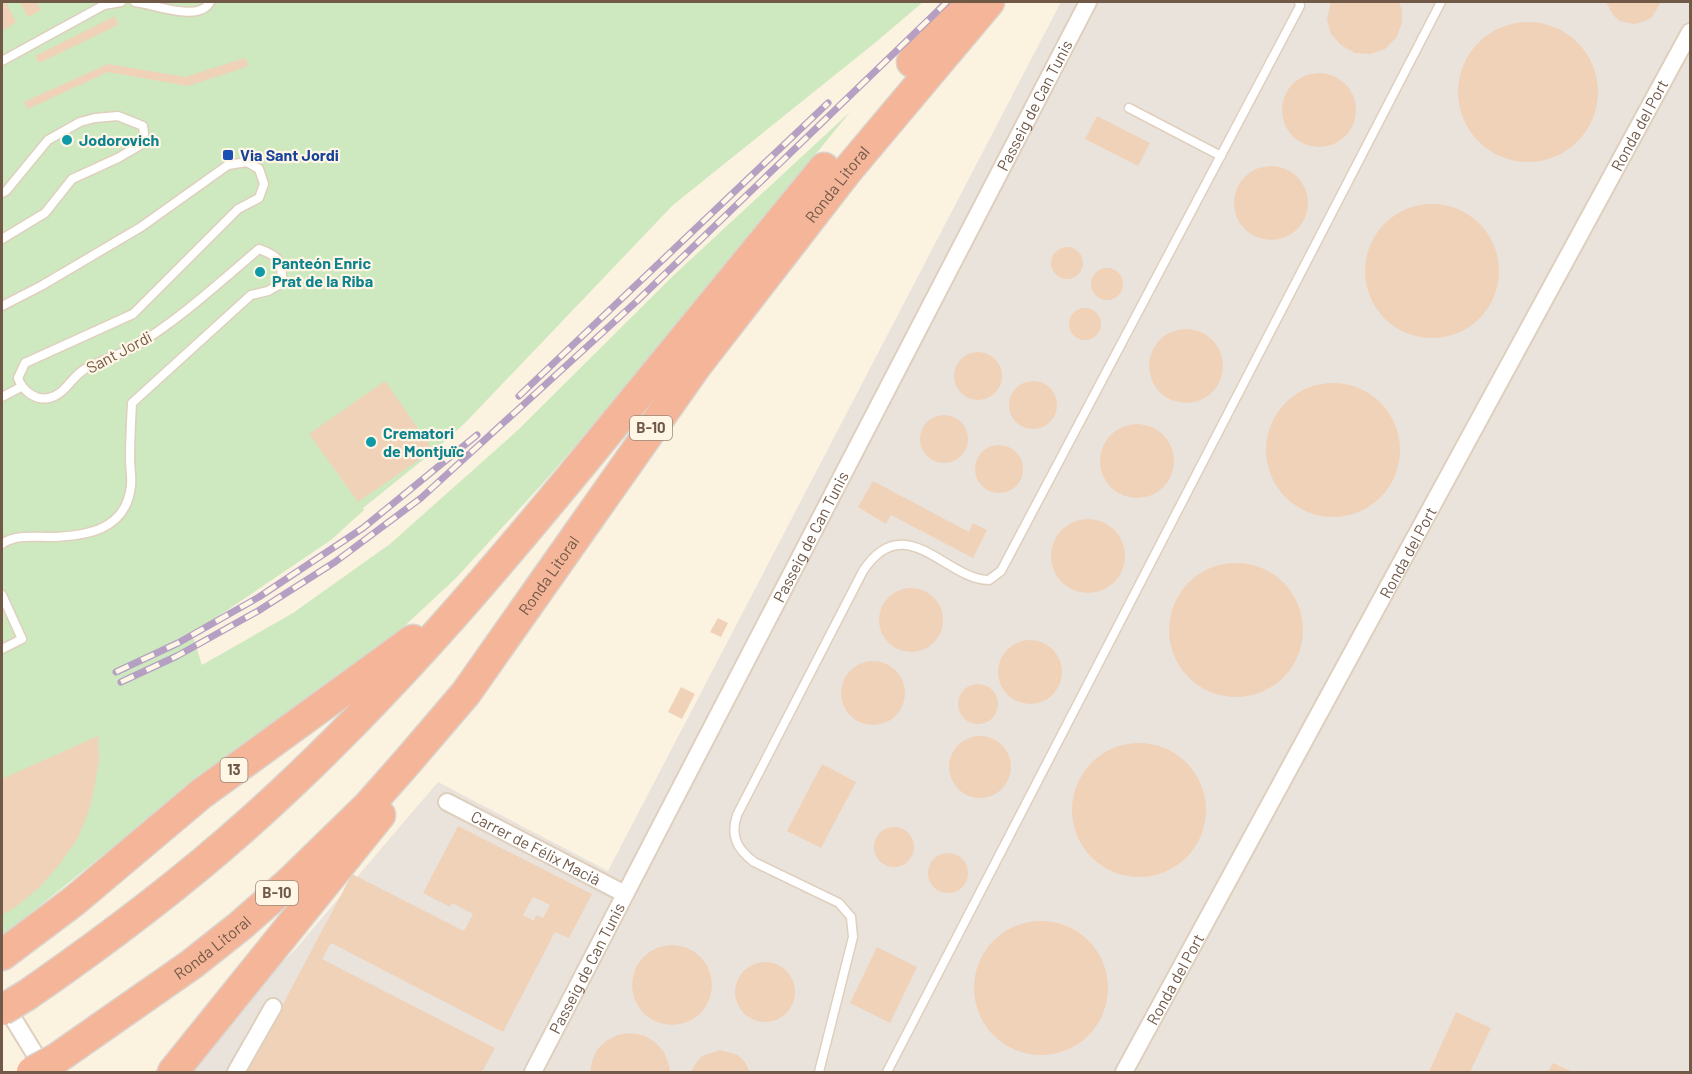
<svg xmlns="http://www.w3.org/2000/svg" width="1692" height="1074" viewBox="0 0 1692 1074" font-family="Barlow,sans-serif">
	<style>
		.industrial { fill: #eae3dc }
		.green { fill: #cee8c0 }
		.building { fill: #f0d2b9; fill-rule: evenodd }
		.lines { fill: none; stroke-linecap: round; stroke-linejoin: round }
		.lane-casing { stroke: #dfcfbd; stroke-width: 11 }
		.street-casing { stroke: #dfcfbd; stroke-width: 20 }
		.highway-casing { stroke: #dad4cf; stroke-width: 33 }
		.lane { stroke: #fff; stroke-width: 8 }
		.street { stroke: #fff; stroke-width: 16 }
		.highway { stroke: #f5b598; stroke-width: 30 }
		.rail-casing { stroke: #b5a0c3; stroke-width: 7 }
		.rail { stroke: #fff6e6; stroke-width: 4.5; stroke-dasharray: 14; stroke-linecap: butt }
		.highway-bridge-casing { stroke: #dad4cf; stroke-width: 33; stroke-linecap: butt }
		.highway-bridge { stroke: #f5b598; stroke-width: 30 }
		.culture-dot { fill: #0f9aa8; stroke: #fff6e6; stroke-width: 2 }
		.transit-dot { fill: #1a4fb4; stroke: #fff6e6; stroke-width: 2 }
		.labels { text-anchor: middle; stroke-width: 4.5; stroke-linejoin: round; paint-order: stroke }
		.shield { fill: #fff6e6; stroke: #9c8877; stroke-width: 1.5 }
		.shield-label { font-size: 15px; font-weight: bold; fill: #715948 }
		.street-label { font-size: 16px; fill: #715948; stroke: #fff6e6 }
		.culture-label { font-size: 16px; font-weight: bold; fill: #0d838f; stroke: #fff6e6; text-anchor: start }
		.transit-label { font-size: 16px; font-weight: bold; fill: #164399; stroke: #fff6e6; text-anchor: start }
	</style>
	<rect width="100%" height="100%" fill="#fbf2e0"/>
	<path class="industrial" d="M 1061,2 L 1690,2 L 1690,1072 L 152,1072 L 169,1064 L 293,952 L 438,782 L 608,871 Z"/>
	<path class="green" d="M 2,2 L 923,2 L 876,42 L 673,205 L 466,422 L 434,451 L 363,508 L 364,510 L 331,540 L 192,634 L 202,665 L 293,613 L 390,544 L 518,430 L 675,274 L 850,112 L 635,376 L 544,482 L 456,578 L 381,648 L 239,751 L 102,856 L 2,936 Z"/>
	<g class="building">
		<path d="M 2,2 L 6,2 L 16,22 L 4,30 L 2,26 Z"/>
		<path d="M 20,2 L 36,2 L 41,10 L 28,17 Z"/>
		<path d="M 1331,2 L 1399,2 L 1402,10 L 1402,23 L 1396,38 L 1385,49 L 1370,54 L 1355,53 L 1341,45 L 1331,34 L 1327,19 Z"/>
		<path d="M 1606,2 L 1661,2 L 1652,17 L 1643,22 L 1634,24 L 1620,21 L 1613,15 Z"/>
		<path d="M 115,16 L 118,25 L 39,63 L 35,56 Z"/>
		<circle cx="1528" cy="92" r="70"/>
		<path d="M 245,58 L 249,66 L 188,86 L 108,72 L 28,109 L 24,102 L 108,64 L 185,77 Z"/>
		<circle cx="1319" cy="110" r="37"/>
		<path d="M 1097,116 L 1150,143 L 1138,166 L 1085,139 Z"/>
		<circle cx="1271" cy="203" r="37"/>
		<circle cx="1432" cy="271" r="67"/>
		<circle cx="1067" cy="263" r="16"/>
		<circle cx="1107" cy="284" r="16"/>
		<circle cx="1085" cy="324" r="16"/>
		<circle cx="1186" cy="366" r="37"/>
		<circle cx="978" cy="376" r="24"/>
		<path d="M 385,381 L 433,450 L 358,502 L 309,434 Z"/>
		<circle cx="1033" cy="405" r="24"/>
		<circle cx="1333" cy="450" r="67"/>
		<circle cx="944" cy="439" r="24"/>
		<circle cx="1137" cy="461" r="37"/>
		<circle cx="999" cy="469" r="24"/>
		<path d="M 873,481 L 969,532 L 973,523 L 987,530 L 973,558 L 891,515 L 886,524 L 858,507 Z"/>
		<circle cx="1088" cy="556" r="37"/>
		<circle cx="1236" cy="630" r="67"/>
		<circle cx="911" cy="620" r="32"/>
		<path d="M 718,618 L 728,623 L 721,637 L 710,632 Z"/>
		<circle cx="1030" cy="672" r="32"/>
		<circle cx="873" cy="693" r="32"/>
		<circle cx="978" cy="704" r="20"/>
		<path d="M 681,687 L 695,694 L 682,719 L 668,712 Z"/>
		<path d="M 98,736 L 99,760 L 95,784 L 90,807 L 78,838 L 59,865 L 39,888 L 14,908 L 2,915 L 2,779 Z"/>
		<circle cx="980" cy="767" r="31"/>
		<circle cx="1139" cy="810" r="67"/>
		<path d="M 822,764 L 856,782 L 821,848 L 787,831 Z"/>
		<path d="M 458,826 L 592,894 L 569,938 L 555,932 L 503,1032 L 331,943 L 322,959 L 495,1048 L 482,1072 L 247,1072 L 352,874 L 464,931 L 473,914 L 452,903 L 450,907 L 423,893 ZM 533,897 L 550,905 L 543,918 L 536,915 L 534,921 L 523,915 Z"/>
		<circle cx="894" cy="847" r="20"/>
		<circle cx="948" cy="873" r="20"/>
		<circle cx="1041" cy="988" r="67"/>
		<circle cx="672" cy="985" r="40"/>
		<path d="M 877,947 L 917,967 L 890,1023 L 850,1003 Z"/>
		<circle cx="765" cy="992" r="30"/>
		<path d="M 1456,1012 L 1491,1028 L 1470,1072 L 1429,1072 Z"/>
		<path d="M 629,1033 L 643,1035 L 655,1042 L 664,1052 L 669,1065 L 670,1072 L 590,1072 L 592,1061 L 597,1050 L 606,1041 L 617,1035 Z"/>
		<path d="M 720,1050 L 738,1055 L 745,1062 L 750,1072 L 691,1072 L 695,1064 L 702,1056 Z"/>
		<path d="M 1553,1063 L 1573,1072 L 1548,1072 Z"/>
	</g>
	<g class="lines">
		<g class="lane-casing">
			<g id="lane">
				<path d="M 135,2 C 154,4 199,23 210,2"/>
				<path d="M 2,61 L 104,5 L 121,2"/>
				<path d="M 1129,108 L 1221,156"/>
				<path d="M 2,193 L 6,191 L 48,140 L 80,122 L 95,118 L 118,116 L 143,126 L 144,134 L 142,144 L 118,158 L 72,179 L 45,213 L 2,239"/>
				<path d="M 2,306 L 41,286 L 141,227 L 228,165 L 247,162 L 259,169 L 264,184 L 259,198 L 238,209 L 133,314 L 25,363 L 18,378 C 22,390 35,401 49,398 C 66,394 71,377 85,369 C 101,360 119,356 135,346 C 179,320 220,282 259,249 C 280,257 282,260 282,283 L 268,291 L 251,295 L 132,403 C 131,422 130,440 130,459 C 130,468 132,477 131,486 C 126,530 87,536 51,537 C 34,537 15,534 2,544"/>
				<path d="M 2,397 L 21,387"/>
				<path d="M 2,595 L 22,639 L 2,649"/>
				<path d="M 819,1072 L 853,937 L 851,917 L 839,903 L 754,862 C 737,849 730,836 737,815 L 863,571 C 905,507 946,580 989,580 L 1001,571 L 1300,6 L 1299,2"/>
				<path d="M 887,1072 L 1441,2"/>
			</g>
		</g>
		<g class="street-casing">
			<g id="street">
				<path id="s1" d="M 447,802 L 625,894"/>
				<path d="M 3,1002 L 46,1072"/>
				<path d="M 236,1072 L 273,1007"/>
				<path id="s2" d="M 533,1072 L 1088,2"/>
				<path id="s3" d="M 1124,1072 C 1315,727 1501,379 1690,32"/>
			</g>
		</g>
		<g class="highway-casing">
			<g id="highway">
				<path d="M 912,62 L 962,2"/>
				<path d="M 2,955 L 74,901 L 201,794 L 413,640"/>
				<path d="M 27,995 C 105,941 181,884 251,821 C 383,703 496,569 607,433 C 680,344 752,256 824,168"/>
				<path id="s4" d="M 56,1059 L 192,964 L 240,926 L 290,882 L 369,805 L 407,762 L 466,693 L 696,366 L 847,171 L 989,2"/>
				<path d="M 173,1072 L 380,815"/>
			</g>
		</g>
		<use href="#lane" class="lane"/>
		<use href="#street" class="street"/>
		<use href="#highway" class="highway"/>
		<g class="rail-casing">
			<g id="rail">
				<path d="M 519,396 L 828,103"/>
				<path d="M 116,672 L 178,643 L 259,597 L 363,528 L 477,435"/>
				<path d="M 121,682 L 177,656 L 258,611 L 335,562 L 421,498 L 637,301 L 947,2"/>
			</g>
		</g>
		<use href="#rail" class="rail"/>
		<g class="highway-bridge-casing">
			<g id="highway-bridge">
				<path d="M 2,1010 L 27,995"/>
				<path d="M 32,1072 L 56,1059"/>
			</g>
		</g>
		<use href="#highway-bridge" class="highway-bridge"/>
	</g>
	<g class="culture-dot">
		<circle cx="67" cy="140" r="6"/>
		<circle cx="260" cy="272" r="6"/>
		<circle cx="371" cy="442" r="6"/>
	</g>
	<rect class="transit-dot" x="222" y="149" width="12" height="12" rx="3"/>
	<g class="labels">
		<g class="shield">
			<rect x="630" y="416" width="42" height="24" rx="4.5"/>
			<rect x="220.5" y="758" width="27" height="24" rx="4.5"/>
			<rect x="256" y="881" width="42" height="24" rx="4.5"/>
		</g>
		<g class="shield-label">
			<text x="651" y="433">B-10</text>
			<text x="234" y="775">13</text>
			<text x="277" y="898">B-10</text>
		</g>
		<g class="street-label">
			<text dy="6" stroke="none"><textPath href="#s2" startOffset="1089">Passeig de Can Tunis</textPath></text>
			<text dy="6" stroke="none"><textPath href="#s3" startOffset="1078">Ronda del Port</textPath></text>
			<text dy="6" stroke="none"><textPath href="#s4" startOffset="1182">Ronda Litoral</textPath></text>
			<text transform="translate(119 352) rotate(-28)" y="6">Sant Jordi</text>
			<text dy="6" stroke="none"><textPath href="#s2" startOffset="603">Passeig de Can Tunis</textPath></text>
			<text dy="6" stroke="none"><textPath href="#s3" startOffset="592">Ronda del Port</textPath></text>
			<text dy="6" stroke="none"><textPath href="#s4" startOffset="696">Ronda Litoral</textPath></text>
			<text dy="6" stroke="none"><textPath href="#s1" startOffset="100">Carrer de Félix Macià</textPath></text>
			<text dy="6" stroke="none"><textPath href="#s4" startOffset="192">Ronda Litoral</textPath></text>
			<text dy="6" stroke="none"><textPath href="#s2" startOffset="117">Passeig de Can Tunis</textPath></text>
			<text dy="6" stroke="none"><textPath href="#s3" startOffset="106">Ronda del Port</textPath></text>
		</g>
		<g class="culture-label">
			<text x="79" y="146">Jodorovich</text>
			<text x="272" y="269">Panteón Enric<tspan x="272" dy="18">Prat de la Riba</tspan></text>
			<text x="383" y="439">Crematori<tspan x="383" dy="18">de Montjuïc</tspan></text>
		</g>
		<g class="transit-label">
			<text x="240" y="161">Via Sant Jordi</text>
		</g>
	</g>
	<rect width="1692" height="1074" fill="none" stroke="#715948" stroke-width="6"/>
</svg>
